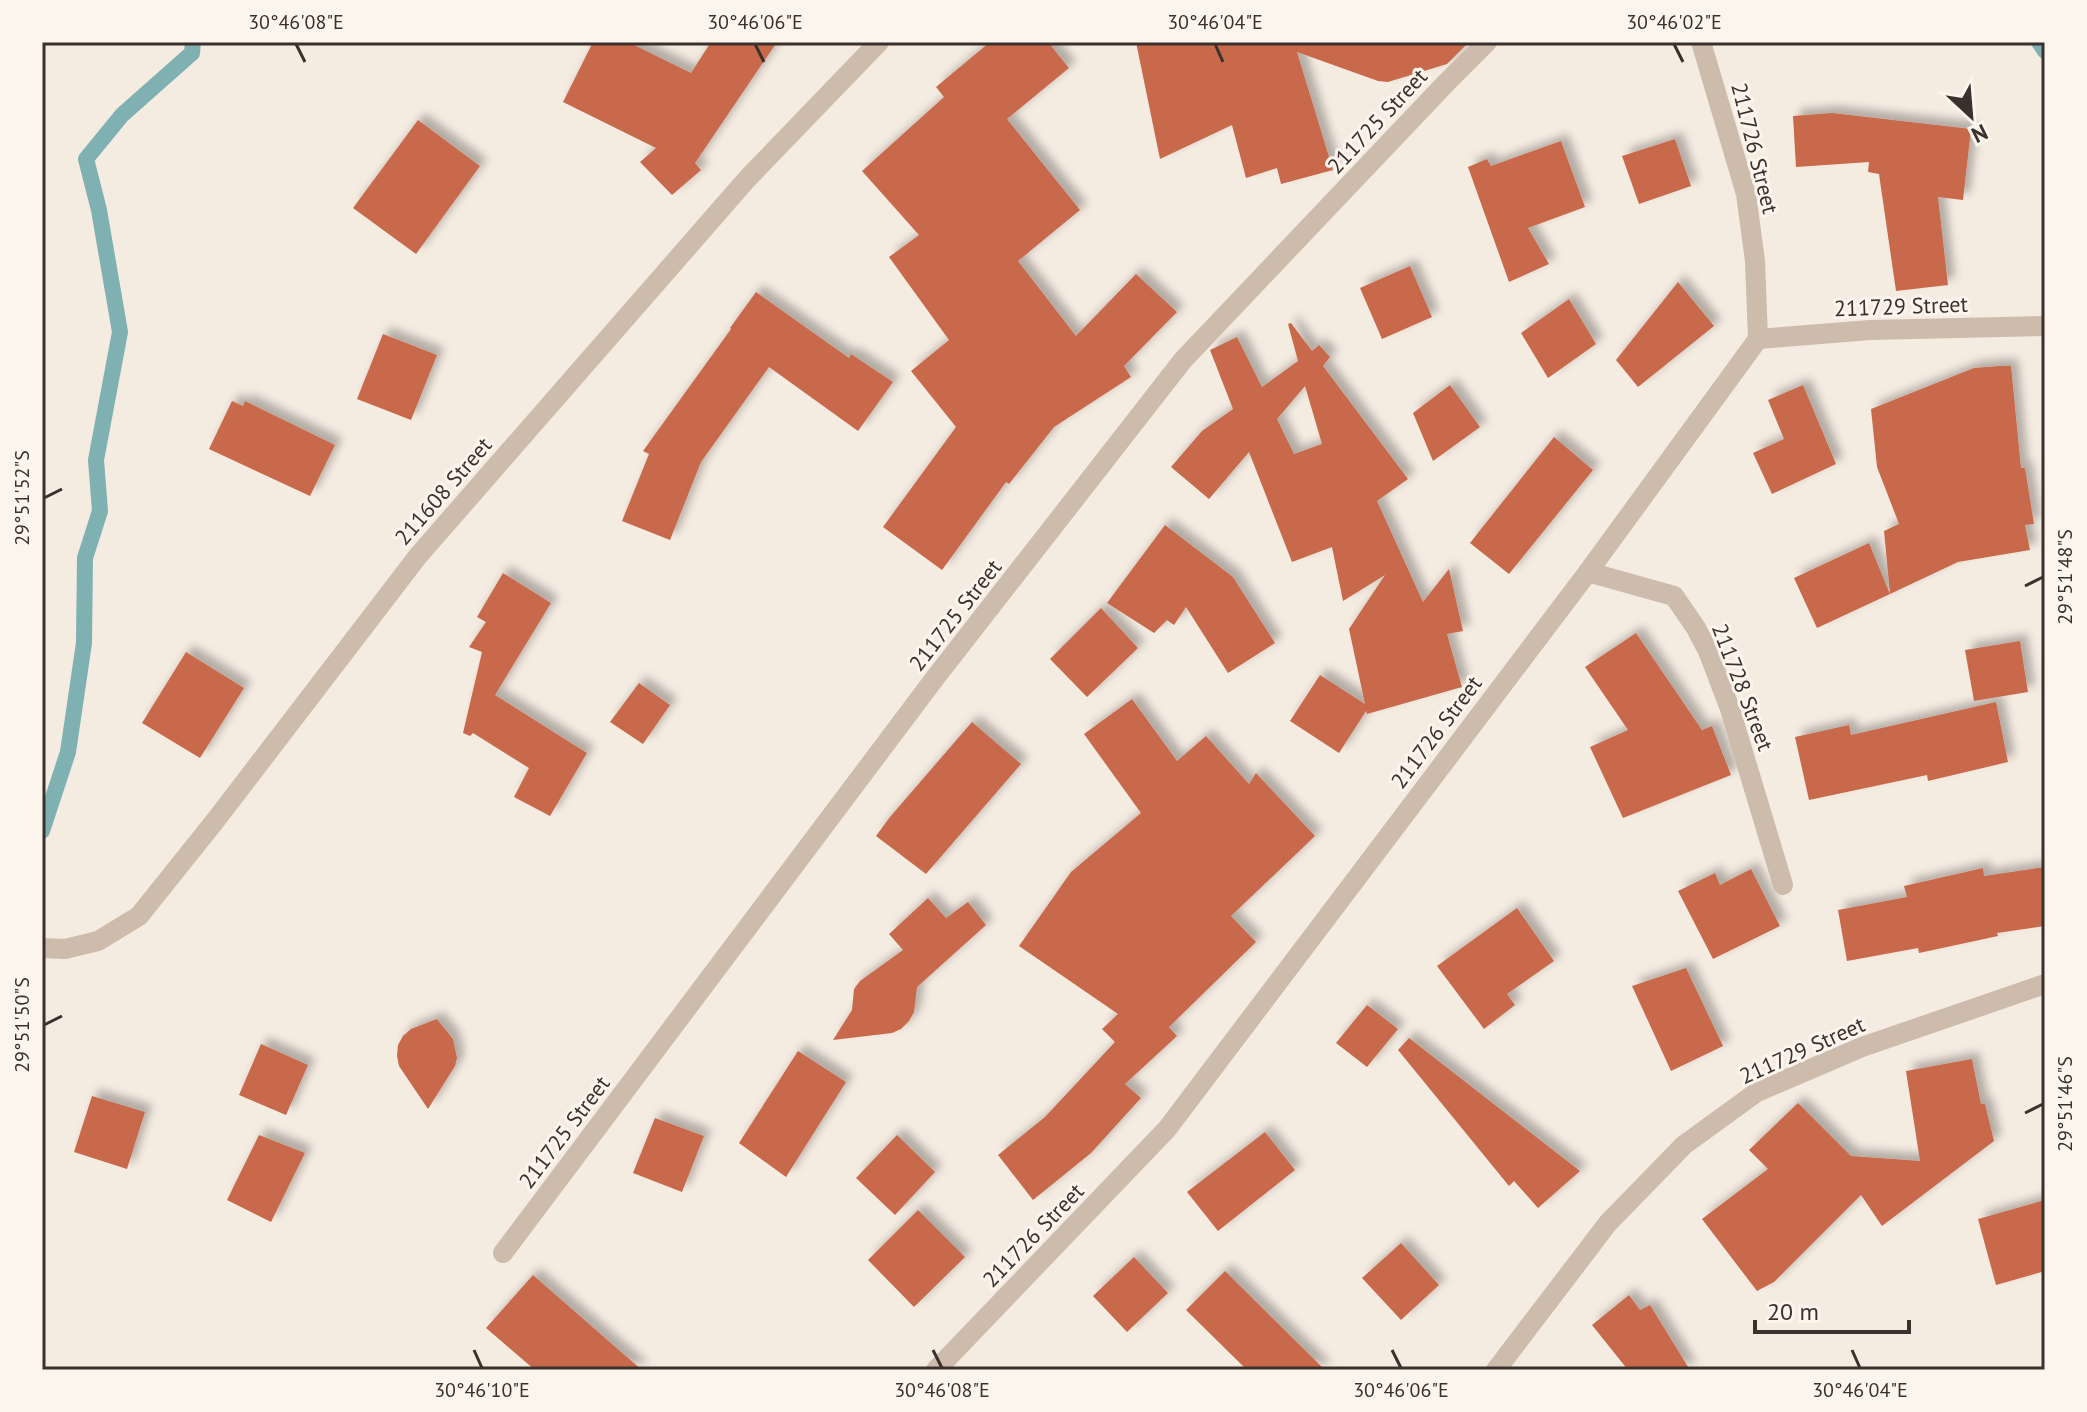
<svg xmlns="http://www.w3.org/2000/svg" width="2087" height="1412" viewBox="0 0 2087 1412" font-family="'PT Sans',sans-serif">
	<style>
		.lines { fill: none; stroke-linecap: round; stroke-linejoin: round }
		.stream { stroke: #7fb0b2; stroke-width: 16 }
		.building { fill: #c8694b; fill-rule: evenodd; filter: url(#shadow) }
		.street { stroke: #cdbbac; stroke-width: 20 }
		.ticks { fill: none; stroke: #3b302b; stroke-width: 3 }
		.labels { text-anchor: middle; stroke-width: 6; stroke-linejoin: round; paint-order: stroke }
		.street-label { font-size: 22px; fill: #3b302b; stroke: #fbf5ee }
		.neatline { fill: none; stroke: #3b302b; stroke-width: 3 }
		.ticks-label { font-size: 20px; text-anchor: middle; fill: #3b302b }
	</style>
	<defs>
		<filter id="shadow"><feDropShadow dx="7" dy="-7" stdDeviation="4" flood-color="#0004"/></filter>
	</defs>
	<rect width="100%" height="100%" fill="#f4ebe1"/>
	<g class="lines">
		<g class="stream">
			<path d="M 2039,42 L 2045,51"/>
			<path d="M 42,831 L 68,752 L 84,643 L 85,558 L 100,511 L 96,460 L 120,332 L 99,210 L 86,159 L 122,115 L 192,53 L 193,42"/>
		</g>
	</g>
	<g class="building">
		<path d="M 593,42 L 628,42 L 691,73 L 711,42 L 777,42 L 695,163 L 701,170 L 672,195 L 640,162 L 656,148 L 563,102 Z"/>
		<path d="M 990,42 L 1048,42 L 1069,68 L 1007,119 L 1080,210 L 1018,261 L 1076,336 L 1136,274 L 1177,312 L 1124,366 L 1131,377 L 1054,427 L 1009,484 L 1006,482 L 942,570 L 883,527 L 956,427 L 911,371 L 949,340 L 889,257 L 919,235 L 862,171 L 944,97 L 936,87 Z"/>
		<path d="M 1136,42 L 1469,42 L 1447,64 L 1388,82 L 1378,81 L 1297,52 L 1333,170 L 1281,184 L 1277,168 L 1246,178 L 1232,125 L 1160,159 Z"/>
		<path d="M 1832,113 L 1971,129 L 1963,200 L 1938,197 L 1948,285 L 1896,291 L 1879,174 L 1868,172 L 1869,162 L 1796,167 L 1793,116 Z"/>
		<path d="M 418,120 L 480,166 L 416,254 L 353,208 Z"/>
		<path d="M 1675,139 L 1691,186 L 1639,204 L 1622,156 Z"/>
		<path d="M 1561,141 L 1585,207 L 1528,228 L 1549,264 L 1509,282 L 1468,167 L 1487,159 L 1491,166 Z"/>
		<path d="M 1410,266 L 1432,317 L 1382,339 L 1360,288 Z"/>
		<path d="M 1678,282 L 1714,326 L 1638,387 L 1616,360 Z"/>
		<path d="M 756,292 L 849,358 L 851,354 L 893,382 L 858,431 L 769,367 L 701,462 L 670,540 L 622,521 L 649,454 L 643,451 L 731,329 L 730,328 Z"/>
		<path d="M 1569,299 L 1596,344 L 1548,378 L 1521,333 Z"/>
		<path d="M 1291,323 L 1312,351 L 1319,345 L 1330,357 L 1323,366 L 1408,479 L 1377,501 L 1423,602 L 1449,569 L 1463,631 L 1447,634 L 1462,687 L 1367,714 L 1366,711 L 1339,753 L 1290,721 L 1320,675 L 1365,704 L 1349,629 L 1385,575 L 1343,601 L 1332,547 L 1292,562 L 1249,452 L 1209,499 L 1171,467 L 1202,431 L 1233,409 L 1210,350 L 1237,337 L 1262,387 L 1298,361 L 1288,324 ZM 1305,386 L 1322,444 L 1294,454 L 1277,419 Z"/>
		<path d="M 383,334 L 437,355 L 411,420 L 357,399 Z"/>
		<path d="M 1999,366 L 2011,366 L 2021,468 L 2025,468 L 2034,524 L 2025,525 L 2030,550 L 1958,562 L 1890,594 L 1884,531 L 1899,524 L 1877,467 L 1871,409 L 1974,368 Z"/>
		<path d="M 1450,385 L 1480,427 L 1433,461 L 1413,413 Z"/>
		<path d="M 1803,385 L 1836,464 L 1772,494 L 1753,453 L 1784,439 L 1768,400 Z"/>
		<path d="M 232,401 L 243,406 L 245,401 L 335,445 L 310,496 L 209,449 Z"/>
		<path d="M 1554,437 L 1593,470 L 1509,574 L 1470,543 Z"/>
		<path d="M 1165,525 L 1233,577 L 1275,643 L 1228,673 L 1186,607 L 1174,625 L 1167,620 L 1154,633 L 1107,603 Z"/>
		<path d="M 1869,543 L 1890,594 L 1817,628 L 1794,578 Z"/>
		<path d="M 503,573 L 551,603 L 495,695 L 587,753 L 550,816 L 514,797 L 529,768 L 473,733 L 470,736 L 463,733 L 482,652 L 469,647 L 486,622 L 477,617 Z"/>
		<path d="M 1101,608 L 1138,648 L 1087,697 L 1050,659 Z"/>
		<path d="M 1636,633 L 1702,730 L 1712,726 L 1731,775 L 1623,818 L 1590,747 L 1628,730 L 1585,667 Z"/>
		<path d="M 2020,641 L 2028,692 L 1974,701 L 1965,650 Z"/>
		<path d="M 186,652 L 244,688 L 200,758 L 142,723 Z"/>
		<path d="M 639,683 L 670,705 L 643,744 L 610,722 Z"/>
		<path d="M 1132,699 L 1177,761 L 1206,736 L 1249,784 L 1256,773 L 1315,836 L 1231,916 L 1256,942 L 1169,1027 L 1177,1036 L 1125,1084 L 1141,1098 L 1091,1153 L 1033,1200 L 998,1155 L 1045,1117 L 1115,1042 L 1102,1029 L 1118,1014 L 1019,946 L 1071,872 L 1141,813 L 1084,734 Z"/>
		<path d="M 1996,702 L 2008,762 L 1928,781 L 1927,775 L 1809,800 L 1795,737 L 1849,725 L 1851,735 Z"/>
		<path d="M 972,722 L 1021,764 L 926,874 L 876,836 L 890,817 Z"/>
		<path d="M 2045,867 L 2045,926 L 1997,933 L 1998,936 L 1919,953 L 1918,948 L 1847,961 L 1838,910 L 1907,897 L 1904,886 L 1983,868 L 1984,876 Z"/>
		<path d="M 1751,869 L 1780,926 L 1713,959 L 1678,891 L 1715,873 L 1720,885 Z"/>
		<path d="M 928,898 L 946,918 L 968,902 L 986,925 L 917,987 L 914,1012 L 909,1021 L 901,1029 L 892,1033 L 833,1040 L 852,1010 L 854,989 L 860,981 L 903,950 L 889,934 Z"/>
		<path d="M 1517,908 L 1554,961 L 1507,994 L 1515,1005 L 1484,1029 L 1437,966 Z"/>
		<path d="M 1686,968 L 1723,1046 L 1671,1071 L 1632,986 Z"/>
		<path d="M 1367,1005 L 1398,1029 L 1367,1067 L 1336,1043 Z"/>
		<path d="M 437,1019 L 453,1039 L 457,1058 L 455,1066 L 428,1109 L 399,1066 L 397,1056 L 398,1045 L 403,1036 L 411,1029 Z"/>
		<path d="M 1409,1038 L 1580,1171 L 1538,1208 L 1514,1181 L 1509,1186 L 1398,1050 Z"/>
		<path d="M 261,1044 L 308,1065 L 286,1115 L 239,1095 Z"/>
		<path d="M 798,1051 L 846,1082 L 786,1177 L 739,1143 Z"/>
		<path d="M 1972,1059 L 1981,1104 L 1985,1104 L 1994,1141 L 1882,1226 L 1861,1195 L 1774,1282 L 1757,1291 L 1702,1219 L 1768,1169 L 1749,1150 L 1798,1103 L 1851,1156 L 1920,1161 L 1906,1071 Z"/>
		<path d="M 92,1096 L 145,1112 L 127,1169 L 74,1152 Z"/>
		<path d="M 655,1118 L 704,1136 L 682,1192 L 633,1173 Z"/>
		<path d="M 1265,1132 L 1295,1170 L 1218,1231 L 1187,1192 Z"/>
		<path d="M 259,1135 L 305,1153 L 271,1222 L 227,1200 Z"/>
		<path d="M 897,1135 L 935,1172 L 895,1215 L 856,1178 Z"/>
		<path d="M 2045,1200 L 2045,1271 L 1996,1285 L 1978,1219 Z"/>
		<path d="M 918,1210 L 965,1257 L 914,1307 L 868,1260 Z"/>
		<path d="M 1401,1243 L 1439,1285 L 1401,1320 L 1362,1278 Z"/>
		<path d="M 1134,1257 L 1168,1293 L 1127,1332 L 1093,1296 Z"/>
		<path d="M 1225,1271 L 1325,1370 L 1247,1370 L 1186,1310 Z"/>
		<path d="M 533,1275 L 612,1344 L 642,1370 L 535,1370 L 486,1328 Z"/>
		<path d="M 1629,1295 L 1640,1310 L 1650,1305 L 1690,1370 L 1628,1370 L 1592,1325 Z"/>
	</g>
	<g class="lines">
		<g class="street">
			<path d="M 1758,339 L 1870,330 L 2045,326"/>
			<path d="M 1588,572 L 1674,596 L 1696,628 L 1708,651 L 1730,709 L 1783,885"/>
			<path d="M 42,948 L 65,949 L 98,941 L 139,916 L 215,821 L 418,556 L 747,179 L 879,42"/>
			<path d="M 503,1253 L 935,678 L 1183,360 L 1447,82 L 1487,42"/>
			<path d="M 936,1370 L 1167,1129 L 1588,572 L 1758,339 L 1755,261 L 1746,194 L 1701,42"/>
			<path d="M 1496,1370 L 1608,1223 L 1684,1145 L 1757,1092 L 1862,1047 L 2045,984"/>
		</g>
	</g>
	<path class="ticks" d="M 296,44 L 305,62M 755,44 L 764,62M 1215,44 L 1223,62M 1674,44 L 1683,62M 44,498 L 62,489M 2025,586 L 2043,577M 44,1025 L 62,1016M 2025,1113 L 2043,1104M 474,1350 L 482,1368M 933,1350 L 942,1368M 1392,1350 L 1401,1368M 1852,1350 L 1860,1368"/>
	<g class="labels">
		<g class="street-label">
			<text transform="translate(1377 121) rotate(-47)" y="8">211725 Street</text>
			<text transform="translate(1755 148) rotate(76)" y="8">211726 Street</text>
			<text transform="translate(1901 306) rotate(-2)" y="8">211729 Street</text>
			<text transform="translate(443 491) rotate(-49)" y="8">211608 Street</text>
			<text transform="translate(955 615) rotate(-52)" y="8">211725 Street</text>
			<text transform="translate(1743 687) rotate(69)" y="8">211728 Street</text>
			<text transform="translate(1436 732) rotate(-53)" y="8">211726 Street</text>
			<text transform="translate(1802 1050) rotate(-24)" y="8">211729 Street</text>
			<text transform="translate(564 1132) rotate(-53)" y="8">211725 Street</text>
			<text transform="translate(1033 1235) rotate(-46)" y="8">211726 Street</text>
		</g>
	</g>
	<rect width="2087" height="1412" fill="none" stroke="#fbf5ee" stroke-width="88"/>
	<g transform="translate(1971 116) rotate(154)" stroke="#fbf5ee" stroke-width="6" paint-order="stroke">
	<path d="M0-6L14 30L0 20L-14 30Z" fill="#3b302b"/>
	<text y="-12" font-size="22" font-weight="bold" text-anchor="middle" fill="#3b302b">N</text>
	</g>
	<path d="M1755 1320v12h154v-12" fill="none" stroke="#3b302b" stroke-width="4"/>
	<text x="1767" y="1320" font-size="24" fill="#3b302b" stroke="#fbf5ee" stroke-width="6" paint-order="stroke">20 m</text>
	<rect x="44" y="44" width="1999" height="1324" class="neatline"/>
	<g class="ticks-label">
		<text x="296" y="29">30°46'08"E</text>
		<text x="755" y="29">30°46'06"E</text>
		<text x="1215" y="29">30°46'04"E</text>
		<text x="1674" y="29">30°46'02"E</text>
		<text transform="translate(22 498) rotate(-90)" y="7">29°51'52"S</text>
		<text transform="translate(2065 577) rotate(-90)" y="7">29°51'48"S</text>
		<text transform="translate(22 1025) rotate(-90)" y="7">29°51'50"S</text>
		<text transform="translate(2065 1104) rotate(-90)" y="7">29°51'46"S</text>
		<text x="482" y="1397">30°46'10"E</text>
		<text x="942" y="1397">30°46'08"E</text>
		<text x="1401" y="1397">30°46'06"E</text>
		<text x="1860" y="1397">30°46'04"E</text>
	</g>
</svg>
